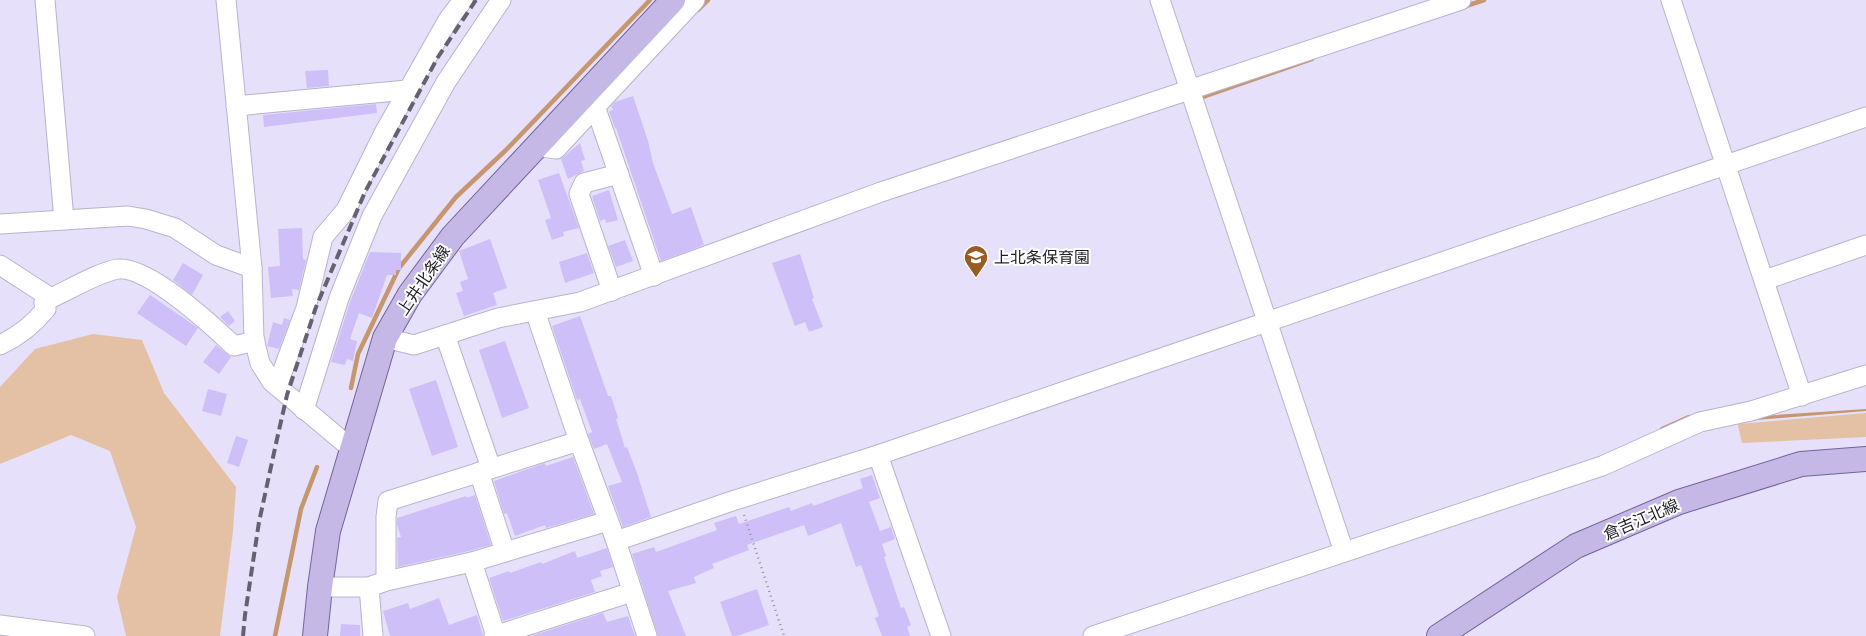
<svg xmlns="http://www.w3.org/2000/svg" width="1866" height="636" viewBox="0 0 1866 636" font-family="'Space Grotesk','Noto Sans JP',sans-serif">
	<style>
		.green { fill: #e4c1a5 }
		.water { fill: #c6966e }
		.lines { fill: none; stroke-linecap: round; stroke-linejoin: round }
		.stream { stroke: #c6966e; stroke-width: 4.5 }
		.building { fill: #cfbff8 }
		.minor-casing { stroke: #b9b3cc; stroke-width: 21 }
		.major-casing { stroke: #736398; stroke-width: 26 }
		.path { stroke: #9792a5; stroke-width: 2.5; stroke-dasharray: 1 4; stroke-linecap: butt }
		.minor { stroke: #fff; stroke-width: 19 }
		.major { stroke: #c6b8e6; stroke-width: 24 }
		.rail { stroke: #656170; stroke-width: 4; stroke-dasharray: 10 5; stroke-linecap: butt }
		.labels { text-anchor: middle; stroke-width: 4; stroke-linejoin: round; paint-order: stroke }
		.poi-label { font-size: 16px; fill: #1f1d26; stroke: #fff; text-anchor: start }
		.street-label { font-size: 16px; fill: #1f1d26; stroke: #fff }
	</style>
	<rect width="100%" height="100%" fill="#e6e0fa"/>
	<g class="green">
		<path d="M 93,334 L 142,340 L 164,393 L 236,487 L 233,531 L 220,636 L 126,636 L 117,597 L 136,527 L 110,451 L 71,435 L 0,464 L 0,387 L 35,349 Z"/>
		<path d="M 1866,413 L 1866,437 L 1742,443 L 1738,426 L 1738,424 Z"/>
	</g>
	<path class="water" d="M 1866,409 L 1866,411 L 1757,420 L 1739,423 L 1760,416 Z"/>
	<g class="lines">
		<g class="stream">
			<path d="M 1463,7 L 1484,0"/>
			<path d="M 698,10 L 708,0"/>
			<path d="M 1200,98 L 1312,59"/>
			<path d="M 351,388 L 358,354 L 399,268 L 456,197 L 506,150 L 650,0"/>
			<path d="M 1662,429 L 1689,417"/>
			<path d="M 275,636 L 301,509 L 317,467"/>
		</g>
	</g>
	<g class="building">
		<path d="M 328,70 L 329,86 L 307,88 L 305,71 Z"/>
		<path d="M 633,96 L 648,141 L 653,163 L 672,214 L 691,207 L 704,245 L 661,261 L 616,128 L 615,128 L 609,111 L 613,110 L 611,106 L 615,102 Z"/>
		<path d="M 376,104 L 377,113 L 264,127 L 263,115 Z"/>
		<path d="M 580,143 L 585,160 L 581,161 L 584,171 L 568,179 L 561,159 Z"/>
		<path d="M 559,173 L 579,228 L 563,232 L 564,236 L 552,240 L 545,220 L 551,218 L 538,180 Z"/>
		<path d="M 609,190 L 618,220 L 606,223 L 605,219 L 600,221 L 592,196 Z"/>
		<path d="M 302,228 L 303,259 L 306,260 L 299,290 L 292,289 L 293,296 L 271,298 L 268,267 L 280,266 L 278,229 Z"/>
		<path d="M 490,239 L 507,288 L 493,293 L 497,305 L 464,316 L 456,293 L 463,291 L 460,282 L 468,279 L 459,251 Z"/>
		<path d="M 625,240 L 633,261 L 616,267 L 608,246 Z"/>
		<path d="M 370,252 L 401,253 L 401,270 L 396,270 L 396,275 L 387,275 L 372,318 L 359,313 L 350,339 L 357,341 L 353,361 L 347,359 L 345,365 L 331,362 L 350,302 Z"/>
		<path d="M 587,253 L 594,273 L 565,283 L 559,262 Z"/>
		<path d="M 800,254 L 814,298 L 812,299 L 823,327 L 809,332 L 805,322 L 795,326 L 772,263 Z"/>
		<path d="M 183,263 L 203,275 L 192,295 L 173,280 Z"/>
		<path d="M 150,295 L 198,328 L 186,346 L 137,313 Z"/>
		<path d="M 228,311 L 235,321 L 229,326 L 220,317 Z"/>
		<path d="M 580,316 L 608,396 L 611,396 L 618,418 L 616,419 L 625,448 L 627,447 L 637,473 L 651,517 L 623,527 L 608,486 L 622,482 L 607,444 L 594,449 L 588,434 L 592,432 L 580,399 L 577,400 L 552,326 Z"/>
		<path d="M 284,318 L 290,320 L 279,349 L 267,346 L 273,322 L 282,325 Z"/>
		<path d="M 505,341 L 529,408 L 502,418 L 479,350 Z"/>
		<path d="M 216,345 L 231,357 L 219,374 L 203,362 Z"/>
		<path d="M 436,380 L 458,447 L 432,456 L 409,389 Z"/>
		<path d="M 208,389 L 227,394 L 221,416 L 202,411 Z"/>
		<path d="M 236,436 L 248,440 L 239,467 L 227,463 Z"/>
		<path d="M 573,457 L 594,514 L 546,528 L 545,525 L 515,536 L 507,513 L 504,514 L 494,481 L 545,463 L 546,466 Z"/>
		<path d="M 872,475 L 880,498 L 869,502 L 880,531 L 891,527 L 895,539 L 882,544 L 886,556 L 884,557 L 901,608 L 904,607 L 911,625 L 907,627 L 910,636 L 882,636 L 875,618 L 879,616 L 861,565 L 856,567 L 841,523 L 808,536 L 804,525 L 747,545 L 749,550 L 712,564 L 714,568 L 694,577 L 696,583 L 668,591 L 686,636 L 658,636 L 632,554 L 654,547 L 656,552 L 717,530 L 714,523 L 736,516 L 739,524 L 789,507 L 791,511 L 812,503 L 813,506 L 863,488 L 860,479 Z"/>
		<path d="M 475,495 L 491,545 L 469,551 L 398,567 L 397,538 L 401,537 L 397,525 L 397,518 L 466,496 L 467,498 Z"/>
		<path d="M 607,548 L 613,567 L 600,571 L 602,576 L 591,580 L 595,592 L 503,621 L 489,578 L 509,571 L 510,573 L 541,562 L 542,564 L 575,551 L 577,558 Z"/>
		<path d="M 757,589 L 769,625 L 737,636 L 732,636 L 720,602 Z"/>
		<path d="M 439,598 L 449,625 L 477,615 L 483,636 L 390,636 L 383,611 L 408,603 L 410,609 Z"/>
		<path d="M 603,613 L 607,622 L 628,616 L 635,636 L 531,636 Z"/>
		<path d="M 341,624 L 360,625 L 360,636 L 340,636 Z"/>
	</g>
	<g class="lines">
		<g class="minor-casing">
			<g id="minor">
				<path d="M 45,0 L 64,220"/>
				<path d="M 226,0 L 252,268 L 254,339 L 260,363 L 272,382 L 352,449"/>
				<path d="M 1160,0 L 1344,552"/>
				<path d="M 1671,0 L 1802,396"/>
				<path d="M 236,106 L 407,90"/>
				<path d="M 595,106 L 654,276"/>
				<path d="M 537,146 L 556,149 L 695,0"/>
				<path d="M 0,224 L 128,216 L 146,219 L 175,228 L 216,255 L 252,268"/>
				<path d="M 0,265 L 51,298"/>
				<path d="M 1765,280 L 1866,245"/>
				<path d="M 612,291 L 579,194 L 584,183 L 619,174"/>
				<path d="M 535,311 L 579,441 L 616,541 L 647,636"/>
				<path d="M 445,335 L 491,468"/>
				<path d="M 385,338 L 414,345 L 498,318 L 580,302 L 881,192 L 1461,0"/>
				<path d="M 0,345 C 19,336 33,325 46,309 L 44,303 L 51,298 C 69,290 99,272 118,269 C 148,266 213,326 234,346 L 255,341"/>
				<path d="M 277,386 L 306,308 L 323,237 L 346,210 L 384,133 L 448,20 L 463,0"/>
				<path d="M 304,410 L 339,298 L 372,216 L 446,82 L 501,0"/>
				<path d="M 878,455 L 941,636"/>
				<path d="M 479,472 L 505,552"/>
				<path d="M 616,541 L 732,501 L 878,455 L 1866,117"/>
				<path d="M 472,562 L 496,636"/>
				<path d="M 386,581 L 386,517 L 388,501 L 579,441"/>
				<path d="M 320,587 L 369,587 L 386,581 L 472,562 L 608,521"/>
				<path d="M 369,587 L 373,636"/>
				<path d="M 0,625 L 85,636"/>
				<path d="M 494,636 L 632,592"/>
				<path d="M 1093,636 L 1602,466 L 1700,422 L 1751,411 L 1866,375"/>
			</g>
		</g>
		<g class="major-casing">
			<g id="major">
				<path d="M 315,636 L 320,587 L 328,531 L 385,338 L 410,294 L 453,236 L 673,0"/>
				<path d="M 1439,636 L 1576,546 L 1679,502 L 1801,464 L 1866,459"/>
			</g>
		</g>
		<path class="path" d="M 744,515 L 784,636"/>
		<use href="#minor" class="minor"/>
		<use href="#major" class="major"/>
		<path class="rail" d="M 243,636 L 245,615 L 259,522 L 277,439 L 287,395 L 316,307 L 365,192 L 438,57 L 476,0"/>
	</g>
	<defs>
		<g id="school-pin" transform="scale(1.25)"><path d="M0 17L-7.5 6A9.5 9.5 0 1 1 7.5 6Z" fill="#995c20" stroke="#fff"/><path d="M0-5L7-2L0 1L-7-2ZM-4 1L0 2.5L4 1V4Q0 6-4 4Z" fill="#fff"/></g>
	</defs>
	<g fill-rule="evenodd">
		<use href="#school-pin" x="976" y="257"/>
	</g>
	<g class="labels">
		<g class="poi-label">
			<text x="994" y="263">上北条保育園</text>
		</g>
		<g class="street-label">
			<text transform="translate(423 280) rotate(-56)" y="6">上井北条線</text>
			<text transform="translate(1641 519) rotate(-23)" y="6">倉吉江北線</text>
		</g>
	</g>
</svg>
